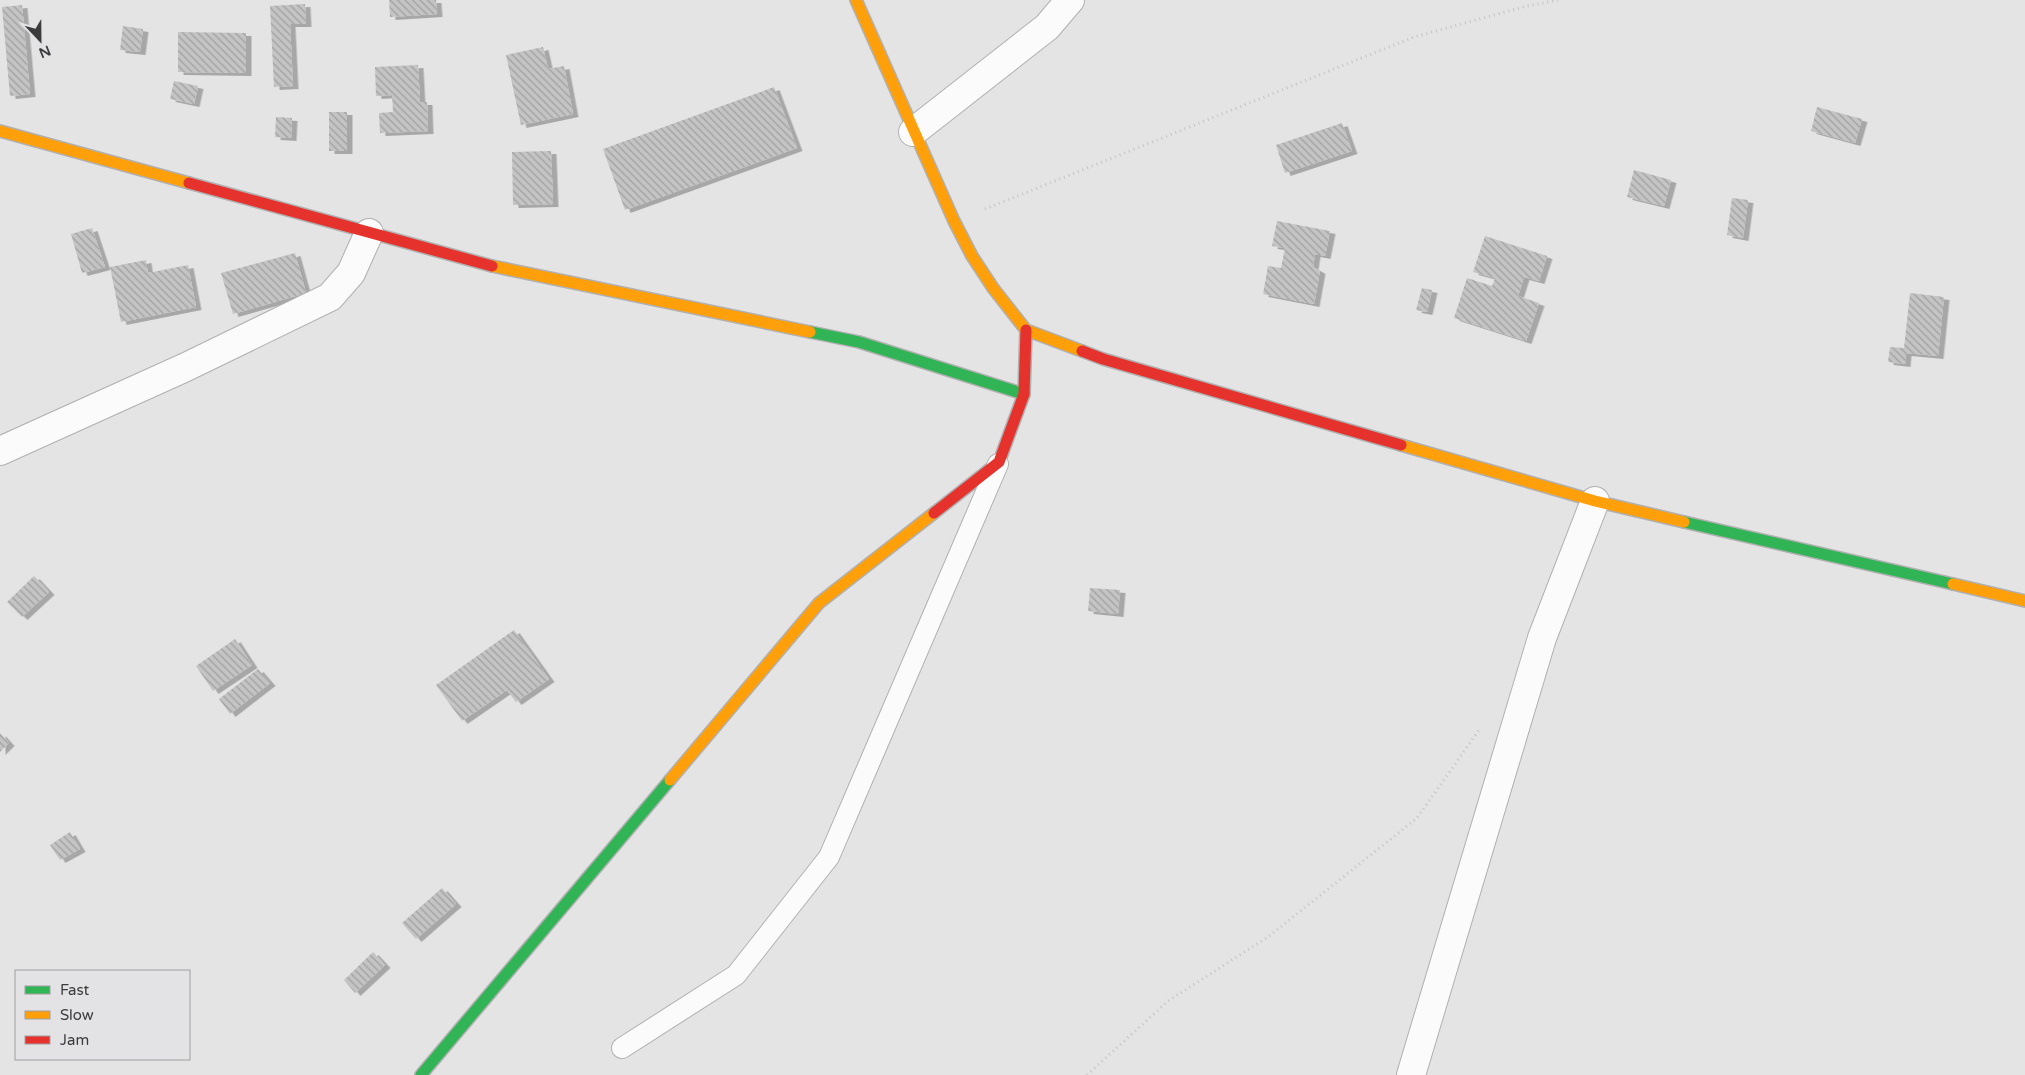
<svg xmlns="http://www.w3.org/2000/svg" width="2025" height="1075" viewBox="0 0 2025 1075" font-family="'Varela Round',sans-serif">
	<style>
		.building { fill: url(#building-back-hatch); filter: url(#shadow) }
		.lines { fill: none; stroke-linecap: round; stroke-linejoin: round }
		.lane-casing { stroke: #b0b0b0; stroke-width: 22 }
		.street-casing { stroke: #b0b0b0; stroke-width: 30 }
		.fast-casing { stroke: #b0b0b0; stroke-width: 14 }
		.slow-casing { stroke: #b0b0b0; stroke-width: 14 }
		.jam-casing { stroke: #b0b0b0; stroke-width: 14 }
		.path { stroke: #c4c4c4; stroke-width: 3; stroke-dasharray: 1 4; stroke-linecap: butt }
		.lane { stroke: #fbfbfb; stroke-width: 20 }
		.street { stroke: #fbfbfb; stroke-width: 28 }
		.fast { stroke: #30b455; stroke-width: 11 }
		.slow { stroke: #ff9f0a; stroke-width: 11 }
		.jam { stroke: #e5322d; stroke-width: 11 }
	</style>
	<defs>
		<pattern id="building-back-hatch" width="6" height="6" patternUnits="userSpaceOnUse" patternTransform="scale(1.25)"><rect width="6" height="6" fill="#c5c4c4"/><path d="M-1 5l2 2M0 0l6 6M5-1l2 2" fill="none" stroke="#a1a0a0"/></pattern>
		<filter id="shadow"><feDropShadow dx="5.5" dy="3" stdDeviation="0" flood-color="#0004"/></filter>
	</defs>
	<rect width="100%" height="100%" fill="#e4e4e4"/>
	<g class="building">
		<path d="M 389,0 L 436,0 L 437,14 L 390,17 Z"/>
		<path d="M 305,4 L 306,24 L 290,24 L 293,86 L 274,87 L 270,6 Z"/>
		<path d="M 22,5 L 30,94 L 10,96 L 2,7 Z"/>
		<path d="M 123,26 L 143,29 L 140,52 L 120,50 Z"/>
		<path d="M 178,32 L 246,33 L 246,73 L 178,72 Z"/>
		<path d="M 543,47 L 548,69 L 564,66 L 573,114 L 521,125 L 506,55 Z"/>
		<path d="M 418,65 L 420,102 L 427,102 L 428,131 L 380,133 L 379,113 L 393,112 L 392,95 L 376,96 L 375,67 Z"/>
		<path d="M 174,81 L 198,86 L 194,104 L 170,99 Z"/>
		<path d="M 774,87 L 797,148 L 625,210 L 603,149 Z"/>
		<path d="M 1817,107 L 1862,119 L 1855,143 L 1811,131 Z"/>
		<rect x="329" y="112" width="18" height="39"/>
		<path d="M 276,117 L 292,118 L 291,138 L 275,137 Z"/>
		<path d="M 1342,123 L 1352,151 L 1285,173 L 1276,145 Z"/>
		<path d="M 551,151 L 553,204 L 513,205 L 512,152 Z"/>
		<path d="M 1634,170 L 1671,180 L 1664,206 L 1627,197 Z"/>
		<path d="M 1732,198 L 1748,200 L 1743,238 L 1727,235 Z"/>
		<path d="M 1277,221 L 1330,231 L 1325,256 L 1315,254 L 1313,267 L 1320,271 L 1314,304 L 1263,294 L 1268,266 L 1281,268 L 1285,248 L 1272,246 Z"/>
		<path d="M 92,228 L 105,267 L 82,273 L 71,234 Z"/>
		<path d="M 1485,236 L 1547,256 L 1539,281 L 1524,277 L 1518,296 L 1539,303 L 1526,341 L 1454,318 L 1467,278 L 1492,286 L 1495,278 L 1473,272 Z"/>
		<path d="M 295,253 L 306,293 L 233,314 L 221,273 Z"/>
		<path d="M 146,260 L 148,273 L 188,265 L 196,307 L 121,322 L 110,267 Z"/>
		<path d="M 1422,288 L 1432,290 L 1427,312 L 1416,310 Z"/>
		<path d="M 1910,293 L 1944,297 L 1938,356 L 1906,353 L 1905,364 L 1888,362 L 1890,347 L 1904,348 Z"/>
		<path d="M 34,576 L 49,592 L 22,617 L 7,602 Z"/>
		<path d="M 1090,588 L 1120,590 L 1118,614 L 1088,611 Z"/>
		<path d="M 514,630 L 549,679 L 516,702 L 507,690 L 462,721 L 436,685 Z"/>
		<path d="M 235,639 L 252,665 L 213,691 L 196,666 Z"/>
		<path d="M 258,669 L 270,683 L 230,714 L 219,699 Z"/>
		<path d="M 0,733 L 9,743 L 0,752 Z"/>
		<path d="M 70,832 L 80,849 L 60,860 L 50,845 Z"/>
		<path d="M 442,888 L 456,904 L 416,939 L 402,923 Z"/>
		<path d="M 373,952 L 385,965 L 355,993 L 344,980 Z"/>
	</g>
	<g class="lines">
		<g class="lane-casing">
			<path id="lane" d="M 622,1048 L 736,975 L 829,857 L 998,464"/>
		</g>
		<g class="street-casing">
			<g id="street">
				<path d="M 913,132 L 1047,27 L 1070,0"/>
				<path d="M 0,451 L 186,367 L 330,297 L 351,273 L 369,233"/>
				<path d="M 1411,1075 L 1542,638 L 1595,501"/>
			</g>
		</g>
		<g class="fast-casing">
			<g id="fast">
				<path d="M 810,332 L 859,342 L 1024,394"/>
				<path d="M 1684,522 L 1953,584"/>
				<path d="M 421,1075 L 670,780"/>
			</g>
		</g>
		<g class="slow-casing">
			<g id="slow">
				<path d="M 856,0 L 954,221 L 972,256 L 993,288 L 1026,330 L 1082,351"/>
				<path d="M 0,131 L 189,183"/>
				<path d="M 492,266 L 810,332"/>
				<path d="M 1401,445 L 1595,501 L 1684,522"/>
				<path d="M 1953,584 L 2025,601"/>
				<path d="M 670,780 L 819,603 L 934,513"/>
			</g>
		</g>
		<g class="jam-casing">
			<g id="jam">
				<path d="M 189,183 L 492,266"/>
				<path d="M 1082,351 L 1103,359 L 1401,445"/>
				<path d="M 934,513 L 999,462 L 1024,394 L 1026,330"/>
			</g>
		</g>
		<g class="path">
			<path d="M 985,209 L 1414,37 L 1527,6 L 1559,0"/>
			<path d="M 1087,1075 L 1168,1001 L 1268,937 L 1417,818 L 1479,730"/>
		</g>
		<use href="#lane" class="lane"/>
		<use href="#street" class="street"/>
		<use href="#fast" class="fast"/>
		<use href="#slow" class="slow"/>
		<use href="#jam" class="jam"/>
	</g>
	<rect x="15" y="970" width="175" height="90" fill="#e3e3e5" stroke="#a0a0a1"/>
	<rect x="25" y="986" width="25" height="8" fill="#30b455" stroke="#a0a0a1"/>
	<text x="60" y="995" font-size="15" fill="#3b3b3c">Fast</text>
	<rect x="25" y="1011" width="25" height="8" fill="#ff9f0a" stroke="#a0a0a1"/>
	<text x="60" y="1020" font-size="15" fill="#3b3b3c">Slow</text>
	<rect x="25" y="1036" width="25" height="8" fill="#e5322d" stroke="#a0a0a1"/>
	<text x="60" y="1045" font-size="15" fill="#3b3b3c">Jam</text>
	<g transform="translate(40 40) rotate(158)" stroke="#e3e3e5" stroke-width="4" paint-order="stroke">
	<path d="M0-4L9 19L0 12L-9 19Z" fill="#3b3b3c"/>
	<text y="-8" font-size="14" font-weight="bold" text-anchor="middle" fill="#3b3b3c">N</text>
	</g>
</svg>
